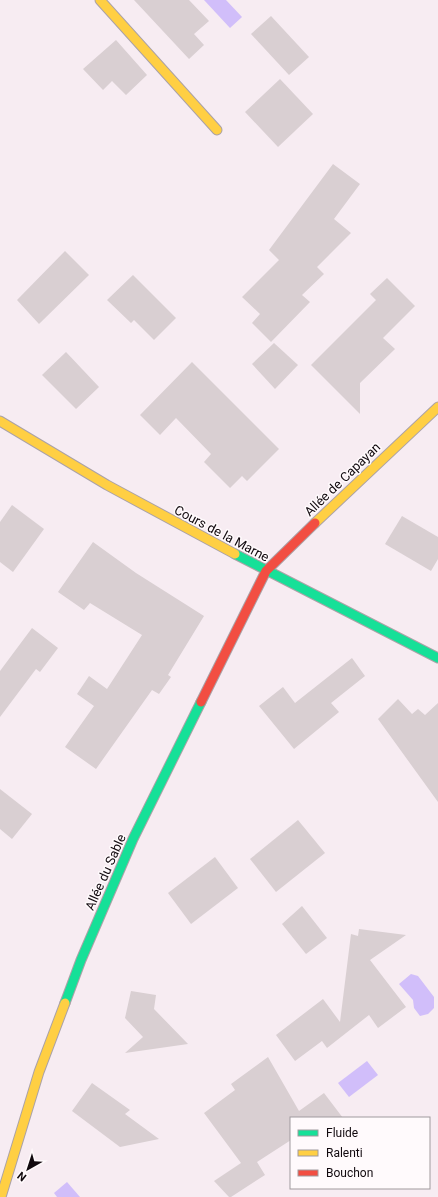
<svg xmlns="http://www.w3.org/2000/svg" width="438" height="1197" viewBox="0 0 438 1197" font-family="Roboto,sans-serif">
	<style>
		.water { fill: #d1befa }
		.building { fill: #d9cfd2 }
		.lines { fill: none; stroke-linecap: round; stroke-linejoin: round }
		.fast-casing { stroke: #aba2a7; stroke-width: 11 }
		.slow-casing { stroke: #aba2a7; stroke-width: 11 }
		.jam-casing { stroke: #aba2a7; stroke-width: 11 }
		.fast { stroke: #16e098; stroke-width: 9 }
		.slow { stroke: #ffcf43; stroke-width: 9 }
		.jam { stroke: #f24e42; stroke-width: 9 }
		.labels { text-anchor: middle; stroke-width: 3; stroke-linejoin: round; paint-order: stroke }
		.street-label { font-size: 13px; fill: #11090e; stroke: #fffafc }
	</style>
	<rect width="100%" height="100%" fill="#f7ecf2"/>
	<g class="water">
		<path d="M 204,0 L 226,0 L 242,17 L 230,28 Z"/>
		<path d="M 411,974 L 418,976 L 434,997 L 434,1008 L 428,1014 L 420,1016 L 414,1008 L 413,1000 L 399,984 Z"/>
		<path d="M 367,1061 L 378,1075 L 349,1097 L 338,1083 Z"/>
		<path d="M 67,1182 L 80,1197 L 57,1197 L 54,1193 Z"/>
	</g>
	<g class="building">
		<path d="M 134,0 L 189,0 L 209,21 L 194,34 L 204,45 L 189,59 Z"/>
		<path d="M 271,16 L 309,57 L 289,75 L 251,34 Z"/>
		<path d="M 116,40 L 147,75 L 126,95 L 112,81 L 103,90 L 83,69 Z"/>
		<path d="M 280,79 L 313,114 L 278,147 L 245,112 Z"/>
		<path d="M 333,164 L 360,184 L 334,219 L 351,233 L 317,267 L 324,274 L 302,295 L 310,302 L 271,342 L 252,323 L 260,314 L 242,297 L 279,260 L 269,250 Z"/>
		<path d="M 65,251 L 89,275 L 39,324 L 17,300 Z"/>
		<path d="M 133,275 L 176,318 L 154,340 L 134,320 L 131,323 L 107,300 Z"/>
		<path d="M 387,278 L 415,306 L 383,338 L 395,349 L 360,383 L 360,414 L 311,365 L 376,300 L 370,294 Z"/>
		<path d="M 274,343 L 298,365 L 275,389 L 252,364 Z"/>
		<path d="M 66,352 L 99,387 L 76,409 L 42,375 Z"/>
		<path d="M 192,362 L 279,449 L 247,481 L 242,476 L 230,488 L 204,462 L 211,454 L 176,418 L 160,435 L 140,415 Z"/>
		<path d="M 12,505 L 44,529 L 13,572 L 0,562 L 0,522 Z"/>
		<path d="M 402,516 L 438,537 L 438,559 L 431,571 L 385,544 Z"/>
		<path d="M 93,542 L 136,573 L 204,616 L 168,675 L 171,677 L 159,694 L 152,690 L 96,769 L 65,747 L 94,706 L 77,694 L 89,676 L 107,689 L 142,635 L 90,603 L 84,610 L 58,592 Z"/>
		<path d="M 32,628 L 58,648 L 40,672 L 36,669 L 0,717 L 0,671 Z"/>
		<path d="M 352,658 L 365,676 L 331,703 L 339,712 L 294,749 L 259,706 L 283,687 L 295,703 Z"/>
		<path d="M 398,699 L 412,714 L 418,709 L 425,715 L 438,703 L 438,802 L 378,719 Z"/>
		<path d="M 0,789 L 32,814 L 12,839 L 0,829 Z"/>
		<path d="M 298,820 L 325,853 L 276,892 L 250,859 Z"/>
		<path d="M 215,857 L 238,888 L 191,924 L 168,893 Z"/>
		<path d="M 302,906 L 327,938 L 306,954 L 282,924 Z"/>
		<path d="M 359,929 L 406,935 L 370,960 L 406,1007 L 378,1028 L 369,1015 L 327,1048 L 322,1041 L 295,1061 L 276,1035 L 323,999 L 340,1022 L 351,934 L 358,936 Z"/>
		<path d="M 131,991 L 156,995 L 154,1009 L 188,1044 L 125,1053 L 143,1037 L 125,1018 Z"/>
		<path d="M 268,1057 L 299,1111 L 324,1093 L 343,1118 L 291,1118 L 291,1140 L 257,1162 L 265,1175 L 231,1197 L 229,1197 L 214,1181 L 241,1163 L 204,1113 L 235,1090 L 231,1084 Z"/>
		<path d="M 92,1083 L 130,1110 L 125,1114 L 159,1139 L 120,1147 L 72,1111 Z"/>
	</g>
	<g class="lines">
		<g class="fast-casing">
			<g id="fast">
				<path d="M 235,554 L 438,658"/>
				<path d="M 65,1003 L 81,960 L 133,839 L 201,702"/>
			</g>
		</g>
		<g class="slow-casing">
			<g id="slow">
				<path d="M 100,0 L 217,130"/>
				<path d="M 0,421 L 107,485 L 235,554"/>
				<path d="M 315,523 L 438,407"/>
				<path d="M 1,1197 L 39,1072 L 65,1003"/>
			</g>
		</g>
		<g class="jam-casing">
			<path id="jam" d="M 201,702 L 266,571 L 315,523"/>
		</g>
		<use href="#fast" class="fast"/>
		<use href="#slow" class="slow"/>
		<use href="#jam" class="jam"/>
	</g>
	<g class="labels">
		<g class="street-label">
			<text transform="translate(342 479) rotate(-44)" y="5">Allée de Capayan</text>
			<text transform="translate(222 533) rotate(28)" y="5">Cours de la Marne</text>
			<text transform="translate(105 872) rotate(-66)" y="5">Allée du Sable</text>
		</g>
	</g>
	<rect x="290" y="1117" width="140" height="72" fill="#fffafc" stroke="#a09a9d"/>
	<rect x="298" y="1130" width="20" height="6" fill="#16e098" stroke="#a09a9d"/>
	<text x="326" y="1137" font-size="12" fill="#11090e">Fluide</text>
	<rect x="298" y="1150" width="20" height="6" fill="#ffcf43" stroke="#a09a9d"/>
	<text x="326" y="1157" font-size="12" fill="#11090e">Ralenti</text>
	<rect x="298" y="1170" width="20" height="6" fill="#f24e42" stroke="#a09a9d"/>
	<text x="326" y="1177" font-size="12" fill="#11090e">Bouchon</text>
	<g transform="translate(28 1169) rotate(219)" stroke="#fffafc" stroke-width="3" paint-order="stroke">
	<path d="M0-3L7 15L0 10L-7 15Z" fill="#11090e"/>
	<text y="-6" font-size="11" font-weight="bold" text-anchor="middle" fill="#11090e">N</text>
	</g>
</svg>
